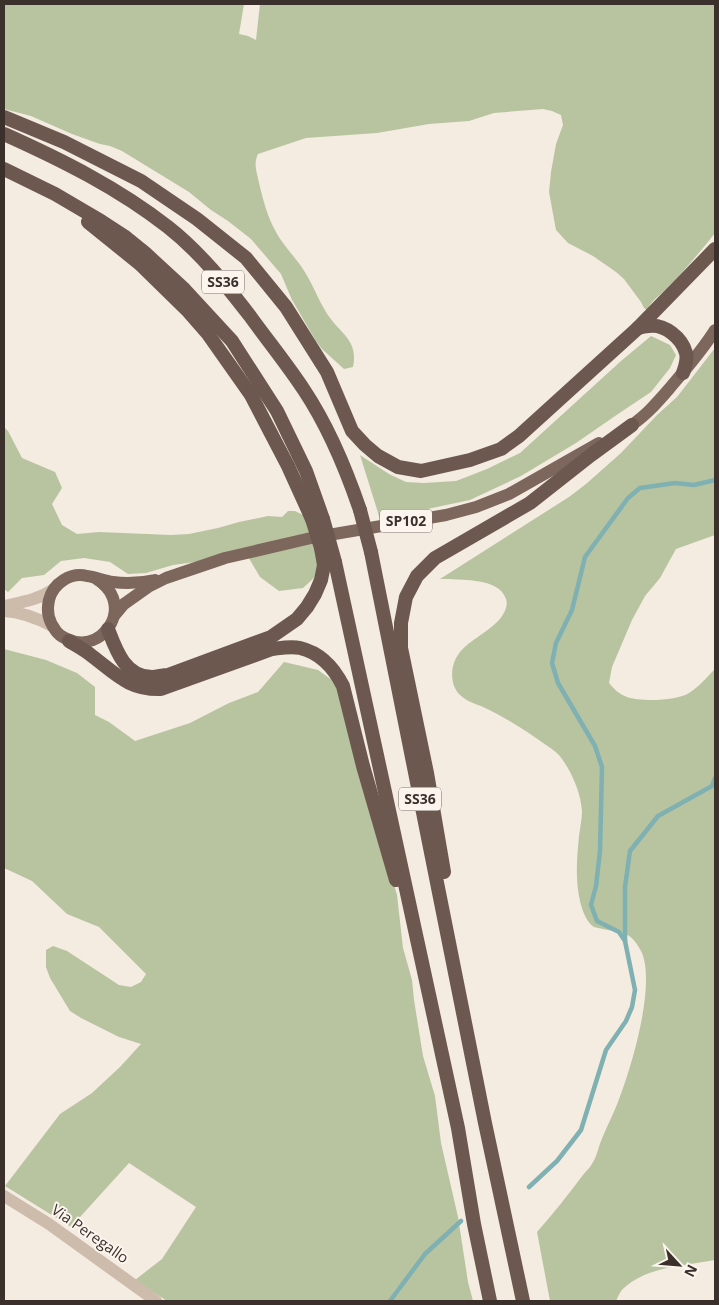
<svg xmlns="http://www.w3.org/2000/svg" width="719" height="1305" viewBox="0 0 719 1305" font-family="'Open Sans',sans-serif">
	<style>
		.green { fill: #b8c4a0 }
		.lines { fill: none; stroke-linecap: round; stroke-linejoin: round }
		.stream { stroke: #7fb0b2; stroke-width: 4.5 }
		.minor { stroke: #cdbbac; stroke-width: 12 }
		.tertiary { stroke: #cdbbac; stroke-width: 12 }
		.primary { stroke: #7d675c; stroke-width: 12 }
		.trunk { stroke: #6c584f; stroke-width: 14 }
		.trunk-bridge { stroke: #6c584f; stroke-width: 14 }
		.labels { text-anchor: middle; stroke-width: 4; stroke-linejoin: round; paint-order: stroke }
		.shield { fill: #fbf5ee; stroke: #756b66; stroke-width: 1 }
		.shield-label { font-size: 14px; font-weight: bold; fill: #3b302b }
		.street-label { font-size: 15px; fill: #3b302b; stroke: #fbf5ee }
	</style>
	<rect width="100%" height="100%" fill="#f4ebe1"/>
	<g class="green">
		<path d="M 4,4 L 244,4 L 239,34 L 248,36 L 256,40 L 260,4 L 715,4 L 715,233 C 700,252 685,270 668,287 C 661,295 652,299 647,310 L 644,308 L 641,302 L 624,279 L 616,272 L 593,256 L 568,243 L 556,230 L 549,192 L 551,172 L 556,144 L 563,125 L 561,115 L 552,111 L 543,109 L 494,113 L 469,121 L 429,124 L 377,133 L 306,138 L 258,154 C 253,165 257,172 259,183 C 265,207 269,223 283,243 C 291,254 300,263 306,274 C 315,289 320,304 330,318 C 344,336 358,342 353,367 L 344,369 L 322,349 L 316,341 L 292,300 L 281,274 L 251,239 L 228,221 L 211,210 L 189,192 L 122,151 L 110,146 L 100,144 L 72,134 L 31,116 L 4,109 Z"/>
		<path d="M 651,336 L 670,345 L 676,355 L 670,368 L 651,392 L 618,414 L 576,443 L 521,476 L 470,500 L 380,519 L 360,455 L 389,474 L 406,482 L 424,483 L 456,481 L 487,469 L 520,453 L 621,361 Z"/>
		<path d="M 715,348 L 715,535 L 676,549 L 660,578 L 645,596 L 632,620 L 612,667 L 609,683 C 614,689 619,694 627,697 C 641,702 677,701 689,693 C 699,687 707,677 715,669 L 715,1260 C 685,1266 648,1266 624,1288 C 620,1291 618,1297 616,1301 L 550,1301 L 537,1232 C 553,1214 568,1195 583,1175 C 586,1171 591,1167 593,1162 C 597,1156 598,1148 601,1141 C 606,1128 613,1115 618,1102 C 631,1069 657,983 641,951 C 631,931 622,933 603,929 C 600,928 597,928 594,927 C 586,922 582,909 580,901 C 575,879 577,858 579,836 C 580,828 582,819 582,811 C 581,793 572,773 562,759 C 558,753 552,749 546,745 C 526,731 505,717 483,707 C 476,704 466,701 460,695 C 449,684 450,664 460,652 C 470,640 486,633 497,622 C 502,617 509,607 506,599 C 499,577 459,580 440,579 L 569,497 L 586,484 L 621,453 L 657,415 L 677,397 Z"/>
		<path d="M 4,427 L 8,431 L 22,458 L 55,472 L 62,488 L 52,504 L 62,525 L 77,534 L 99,532 L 171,535 L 189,534 L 218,528 L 239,522 L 268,516 L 282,517 L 288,511 L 295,511 L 307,517 L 319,559 L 315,577 L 303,588 L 279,591 L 260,577 L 243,548 L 203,561 L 173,565 L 146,573 L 128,574 L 110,562 L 84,558 L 61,561 L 44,575 L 22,578 L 8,592 L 4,589 Z"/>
		<path d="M 4,649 L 46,660 L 77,673 L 95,687 L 95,715 L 109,722 L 135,741 L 190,723 L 229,703 L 258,692 L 284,662 L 318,670 L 336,683 L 397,895 L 403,948 L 412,980 L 414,1000 L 423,1056 L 435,1096 L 441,1143 L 458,1217 L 468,1282 L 473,1301 L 167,1301 L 135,1280 L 162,1259 L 196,1207 L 129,1163 L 71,1227 L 5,1186 L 60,1114 L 92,1093 L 120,1067 L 141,1044 L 119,1037 L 81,1018 L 70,1011 L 50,978 L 46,967 L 46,950 L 53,946 L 67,951 L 119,985 L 131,987 L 141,982 L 146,974 L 99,927 L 67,914 L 32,881 L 4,868 Z"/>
	</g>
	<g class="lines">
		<g class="stream">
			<path d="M 625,941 L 619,932 L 597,921 L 591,905 L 596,886 L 600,851 L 602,767 L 595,746 L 558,683 L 552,663 L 556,643 L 572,610 L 585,557 L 628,498 L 640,488 L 675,483 L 694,485 L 715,480"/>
			<path d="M 529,1187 L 557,1161 L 581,1130 L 606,1050 L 626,1021 L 632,1007 L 635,990 L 625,941 L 625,887 L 630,851 L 658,816 L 712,786 L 715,778"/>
			<path d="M 390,1301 L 425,1254 L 461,1221"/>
		</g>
		<path class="minor" d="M 4,1196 L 49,1224 L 156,1301"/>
		<g class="tertiary">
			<path d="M 4,606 C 22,602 38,600 54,589"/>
			<path d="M 4,611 C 21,612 37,618 52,626"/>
		</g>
		<g class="primary">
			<path d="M 625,429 C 642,420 656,404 669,389 C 685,370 702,351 715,330"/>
			<path d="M 95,578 C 103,583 110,589 113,598 C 121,621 100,646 76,642 C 69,640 61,638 56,631 C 49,622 46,612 49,600 C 53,583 71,572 87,576 C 96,577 104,581 113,582 C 128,584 141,583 155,580"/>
			<path d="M 114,616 L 124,604 L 148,587 L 166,578 L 225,558 L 311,538 L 446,515 L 476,507 L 509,494 L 599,443"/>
		</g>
		<g class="trunk">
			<path d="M 4,117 L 64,142 L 141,181 L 197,219 L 246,258 L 286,307 L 327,372 L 352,431 L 365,445 L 378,456 L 398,467 L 421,471 L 470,460 L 501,449 L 519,436 L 638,328 L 715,249"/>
			<path d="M 4,134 C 62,160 118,188 168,227 C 200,252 226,285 250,316 C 268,341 287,364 304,390 C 328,426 346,469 360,510"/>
			<path d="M 4,169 L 55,194 L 101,221 L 124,236 L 145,253 L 184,289 L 232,341 L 277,411 L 306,471 L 323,519"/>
			<path d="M 88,222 L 140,264 L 187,310 L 208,334 L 251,395 L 288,466 L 312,519"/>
			<path d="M 638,328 C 641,327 646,326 649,326 C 665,324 682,338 686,353 C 688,360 685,367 683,373"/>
			<path d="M 371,552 L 485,1123 L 523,1301"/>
			<path d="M 335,562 L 458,1128 L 474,1224 L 490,1301"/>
			<path d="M 108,629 C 116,650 125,677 152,677 C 157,677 163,675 168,675 L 271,637 L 297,619 L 307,607 L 315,594 L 321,580 L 324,565 L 321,548"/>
			<path d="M 69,641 C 77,646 85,650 92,656 C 116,674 129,690 161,689 L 272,649 C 281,648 291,646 300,648 C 321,653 334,668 343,686 L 363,766 L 396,880"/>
			<path d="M 444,872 L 427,773 L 401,648 L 401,623 L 406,597 L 417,576 L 435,558 L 530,503 L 591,455 L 632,425"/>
		</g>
		<g class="trunk-bridge">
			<path d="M 360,510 L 371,552"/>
			<path d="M 312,519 L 321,548"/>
			<path d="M 323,519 L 335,562"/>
		</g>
	</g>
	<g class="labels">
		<g class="shield">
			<rect x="202" y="270.5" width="42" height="23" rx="4"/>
			<rect x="380" y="509.5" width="52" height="23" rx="4"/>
			<rect x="399" y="787.5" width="42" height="23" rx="4"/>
		</g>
		<g class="shield-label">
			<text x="223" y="287">SS36</text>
			<text x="406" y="526">SP102</text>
			<text x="420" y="804">SS36</text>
		</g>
		<g class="street-label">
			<text transform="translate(90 1234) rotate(35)" y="5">Via Peregallo</text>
		</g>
	</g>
	<rect width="719" height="1305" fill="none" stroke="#3b302b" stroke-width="10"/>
	<g transform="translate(679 1265) rotate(116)" stroke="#fbf5ee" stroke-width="4" paint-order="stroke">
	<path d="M0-4L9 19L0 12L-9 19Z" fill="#3b302b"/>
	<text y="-8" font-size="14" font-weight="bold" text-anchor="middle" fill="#3b302b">N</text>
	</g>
</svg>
